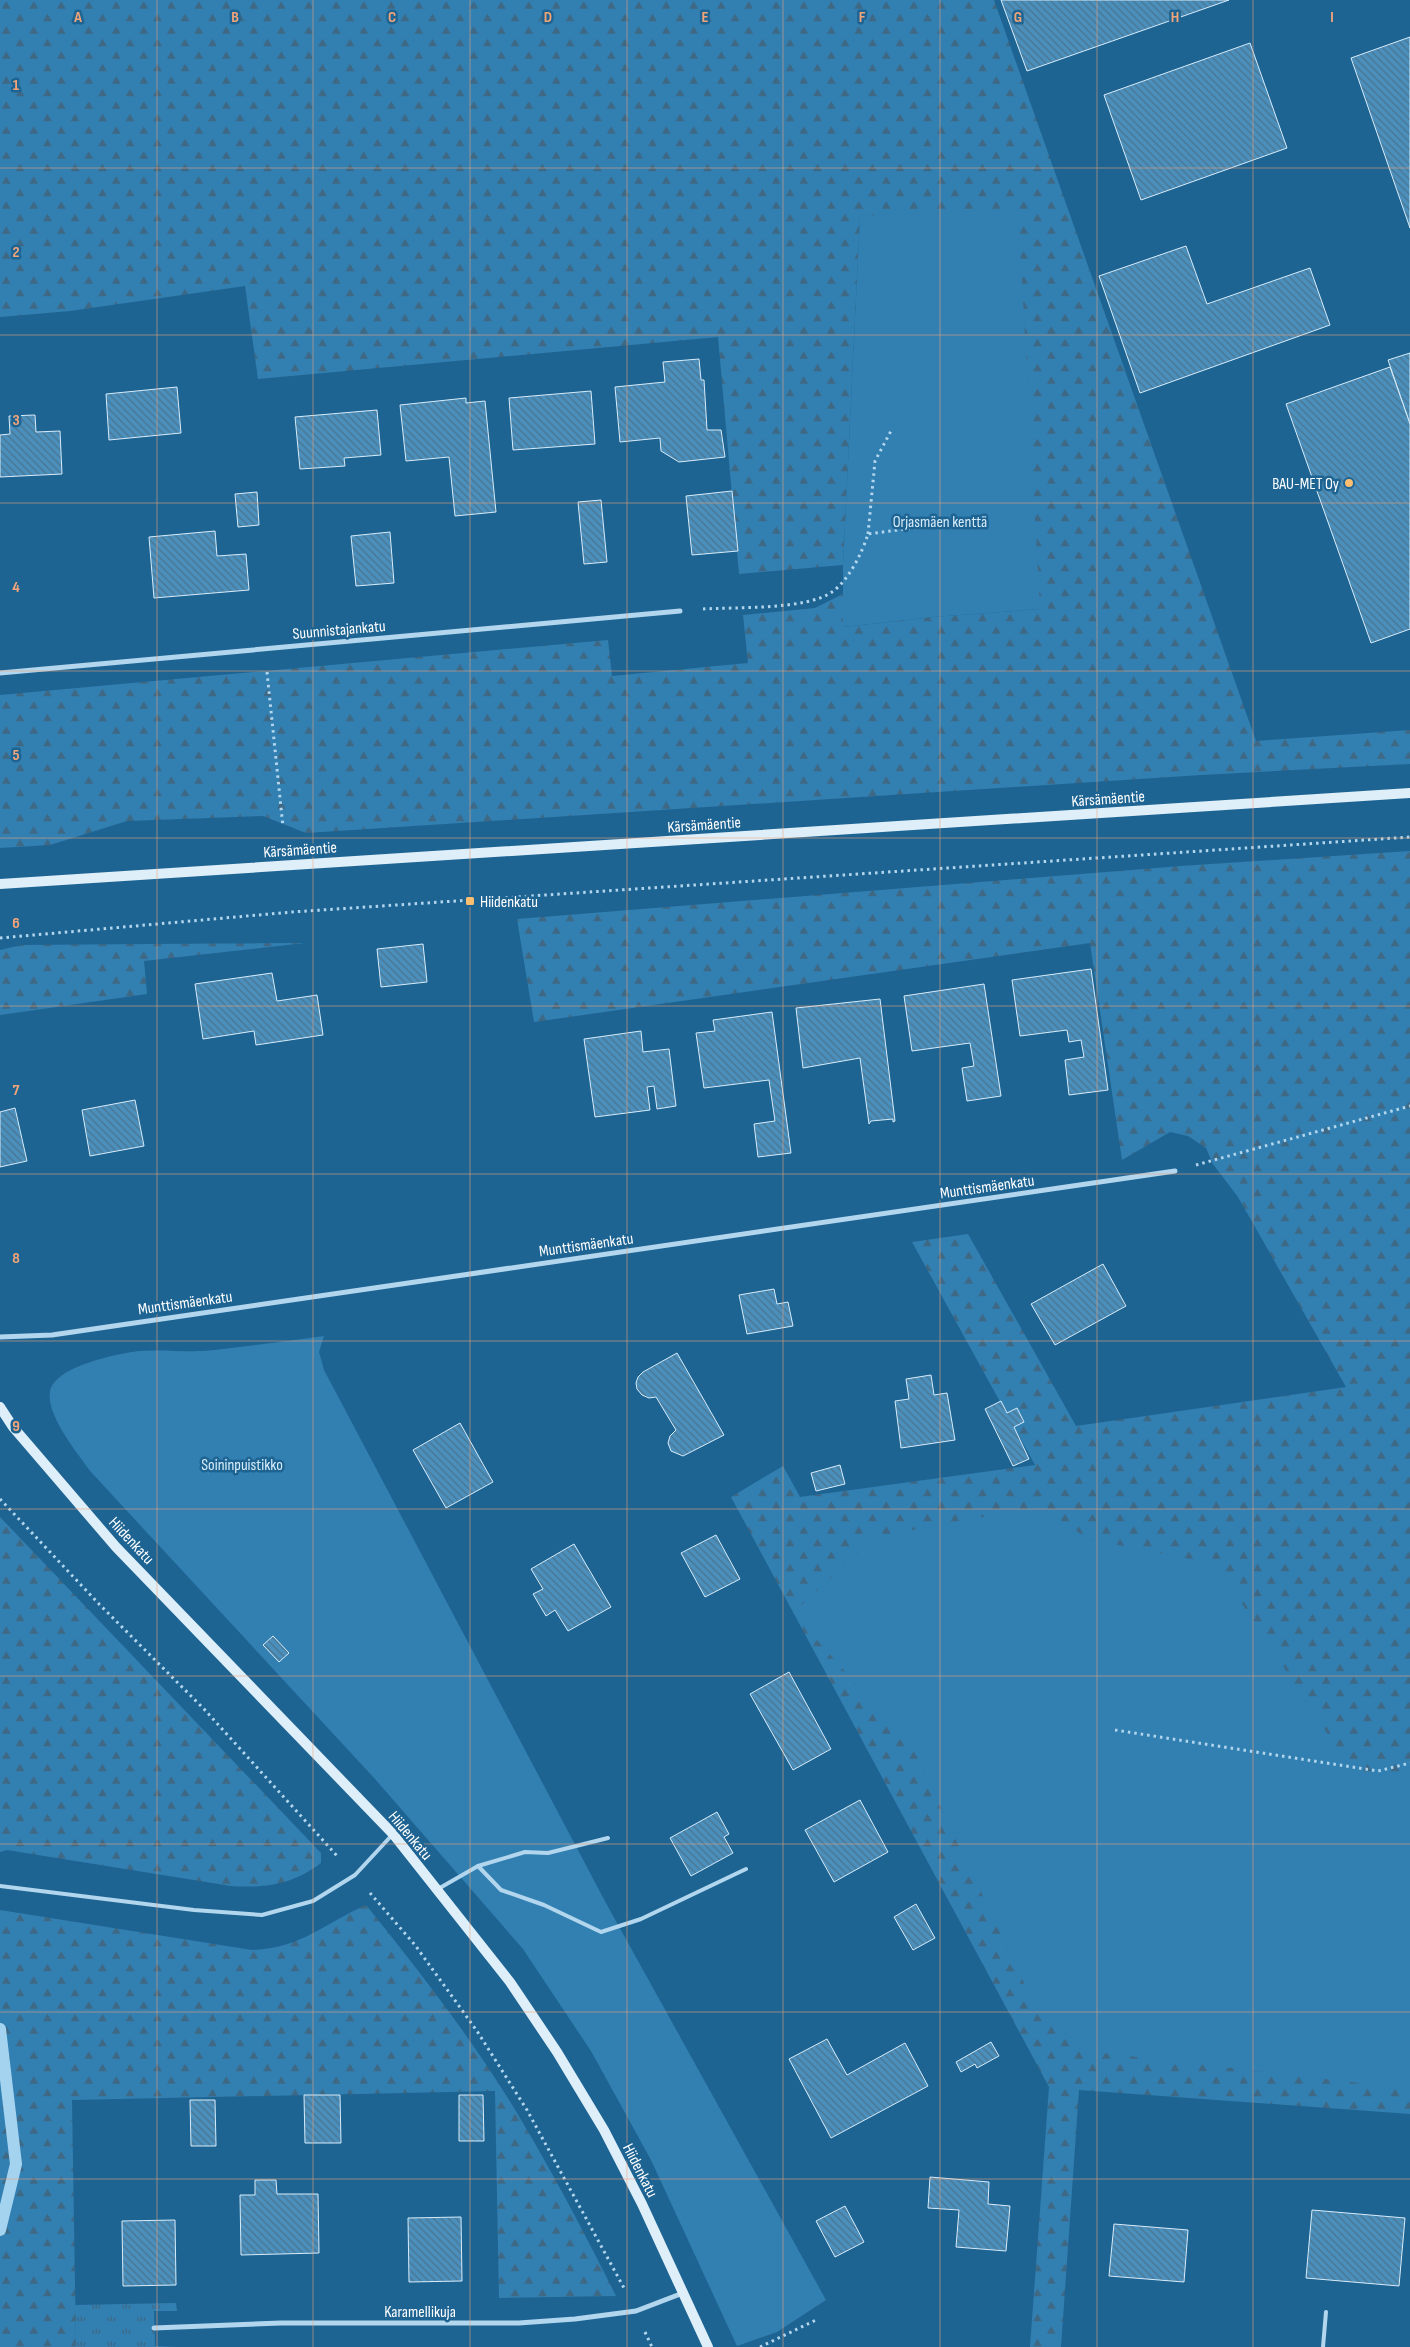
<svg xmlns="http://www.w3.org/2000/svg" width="1410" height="2347" viewBox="0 0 1410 2347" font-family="'Sofia Sans Condensed',sans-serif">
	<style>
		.grass { fill: url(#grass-tufts) }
		.forest { fill: url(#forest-firs) }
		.green { fill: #327fb1 }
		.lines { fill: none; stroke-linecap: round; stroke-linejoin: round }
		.stream { stroke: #a4d3f0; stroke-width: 12 }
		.building { fill: url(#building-back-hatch); stroke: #d7ecfa }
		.path { stroke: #b1d6ee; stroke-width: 3; stroke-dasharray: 2.5 4; stroke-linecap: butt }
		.lane { stroke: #b1d6ee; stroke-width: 4 }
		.street { stroke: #b1d6ee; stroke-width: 5 }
		.secondary { stroke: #deeffa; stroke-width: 10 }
		.grid { fill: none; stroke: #f2a479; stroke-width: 1; stroke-opacity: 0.55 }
		.poi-dot { fill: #fcbe71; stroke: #1e6493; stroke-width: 2 }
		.labels { text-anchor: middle; stroke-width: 5; stroke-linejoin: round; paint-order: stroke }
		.poi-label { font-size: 16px; fill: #fff; stroke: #1e6493; text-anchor: end }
		.park-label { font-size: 16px; fill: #d7ecfa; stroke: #1e6493 }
		.street-label { font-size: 16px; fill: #fff; stroke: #1e6493 }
		.grid-label { font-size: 16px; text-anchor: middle; font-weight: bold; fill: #f2a479; stroke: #1e6493; stroke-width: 5; stroke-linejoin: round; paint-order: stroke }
	</style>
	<defs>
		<pattern id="grass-tufts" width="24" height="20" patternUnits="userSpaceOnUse" patternTransform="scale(1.25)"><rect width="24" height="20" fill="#327fb1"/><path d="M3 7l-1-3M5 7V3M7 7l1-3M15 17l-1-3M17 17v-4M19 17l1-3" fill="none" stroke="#3e6884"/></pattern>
		<pattern id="forest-firs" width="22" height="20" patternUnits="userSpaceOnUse" patternTransform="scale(1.25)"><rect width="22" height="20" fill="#327fb1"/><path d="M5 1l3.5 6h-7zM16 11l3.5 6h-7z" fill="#3e6884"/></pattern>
		<pattern id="building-back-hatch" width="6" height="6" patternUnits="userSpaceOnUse" patternTransform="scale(1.25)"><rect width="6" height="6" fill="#4b8fbc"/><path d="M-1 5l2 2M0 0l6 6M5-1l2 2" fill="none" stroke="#4b748f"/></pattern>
	</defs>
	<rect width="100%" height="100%" fill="#1e6493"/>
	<path class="grass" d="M 176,2303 L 177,2311 L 154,2311 L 155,2346 L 177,2347 L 76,2347 L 75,2305 Z"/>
	<g class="forest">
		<path d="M 0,0 L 994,0 L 1256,741 L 1410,730 L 1410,764 L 1201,775 L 306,833 L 263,816 L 127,821 L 50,845 L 0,848 L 0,695 L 608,640 L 612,676 L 748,663 L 743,615 L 815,608 L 843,594 L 844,627 L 933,617 L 1040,609 L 860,216 L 843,565 L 739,574 L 718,337 L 258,379 L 245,286 L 70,311 L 0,317 Z"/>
		<path d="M 1410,851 L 1410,2114 L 1079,2090 L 1061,2347 L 1030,2347 L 1049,2087 L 731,1497 L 783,1466 L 800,1497 L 1035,1465 L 912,1242 L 968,1234 L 1076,1426 L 1346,1387 L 1238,1197 L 1213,1164 L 1206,1148 L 1188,1136 L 1170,1132 L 1122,1160 L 1090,943 L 534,1022 L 517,919 L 1181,866 Z"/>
		<path d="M 305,943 L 144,961 L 147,994 L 0,1015 L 0,950 L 22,945 Z"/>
		<path d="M 0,1517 L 321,1853 L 321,1863 C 292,1885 266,1888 231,1886 L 7,1850 L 0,1852 Z"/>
		<path d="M 366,1905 C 420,1972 473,2040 517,2113 C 553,2173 585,2234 616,2296 L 499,2298 L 495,2091 L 72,2100 L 76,2347 L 0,2347 L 0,1910 L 252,1950 C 302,1948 323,1924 366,1905 Z"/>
	</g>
	<g class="green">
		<path d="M 1018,209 L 1040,609 L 933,617 L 843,627 L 843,565 L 860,216 Z"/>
		<path d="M 324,1336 L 319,1352 L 324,1370 L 607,1905 L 826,2300 L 777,2332 L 737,2346 L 651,2160 L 591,2051 L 523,1949 L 375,1779 L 91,1472 C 78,1454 46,1415 50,1392 C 54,1366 117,1354 139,1351 C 164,1349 190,1353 215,1350 C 251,1346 288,1341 324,1336 Z"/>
		<path d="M 1040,1506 L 1088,1539 L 1216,1564 L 1357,1779 L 1410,1769 L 1410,2089 L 1094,2052 L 1041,2019 L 913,1748 L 793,1613 L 875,1537 Z"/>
	</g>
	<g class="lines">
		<path class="stream" d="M 0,2029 L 16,2164 L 0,2230"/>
	</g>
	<g class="building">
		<path d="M 1001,0 L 1229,0 L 1027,71 Z"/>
		<path d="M 1410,37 L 1410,228 L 1351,58 Z"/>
		<path d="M 1250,43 L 1287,148 L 1141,200 L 1104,95 Z"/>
		<path d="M 1186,246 L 1207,304 L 1310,268 L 1330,325 L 1140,393 L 1099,276 Z"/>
		<path d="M 1410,353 L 1410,424 L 1388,360 Z"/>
		<path d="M 699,359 L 701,380 L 704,380 L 707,430 L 721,430 L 725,457 L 679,462 L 661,451 L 660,438 L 620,442 L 615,387 L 665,382 L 663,362 Z"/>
		<path d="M 1390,367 L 1410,424 L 1410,629 L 1371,643 L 1286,404 Z"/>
		<path d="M 177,387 L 181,433 L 109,440 L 106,394 Z"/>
		<path d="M 591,391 L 595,444 L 513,450 L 509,398 Z"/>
		<path d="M 466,398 L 466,403 L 485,401 L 496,512 L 455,516 L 449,457 L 406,461 L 400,405 Z"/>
		<path d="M 377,410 L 381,455 L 344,458 L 345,466 L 300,469 L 295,417 Z"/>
		<path d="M 35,415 L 36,432 L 60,431 L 62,474 L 0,477 L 0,435 L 10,434 L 9,416 Z"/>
		<path d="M 732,491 L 738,551 L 692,555 L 686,496 Z"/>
		<path d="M 257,492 L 259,525 L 238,527 L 235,494 Z"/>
		<path d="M 601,500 L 607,562 L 584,564 L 578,502 Z"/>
		<path d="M 215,531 L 217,556 L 246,554 L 249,590 L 154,598 L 149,537 Z"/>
		<path d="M 390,532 L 394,583 L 356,586 L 351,536 Z"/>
		<path d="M 423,944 L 427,982 L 381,987 L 377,949 Z"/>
		<path d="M 1091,969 L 1108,1090 L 1069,1095 L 1065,1060 L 1084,1057 L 1081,1040 L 1069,1042 L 1067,1030 L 1020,1036 L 1012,980 Z"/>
		<path d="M 272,973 L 277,1001 L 317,995 L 323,1035 L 256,1045 L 254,1031 L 203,1039 L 195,984 Z"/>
		<path d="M 984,984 L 1001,1096 L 967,1101 L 962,1068 L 974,1066 L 970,1043 L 912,1051 L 904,996 Z"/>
		<path d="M 880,999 L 895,1121 L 893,1122 L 893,1119 L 871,1121 L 869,1124 L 860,1058 L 803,1068 L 796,1008 Z"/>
		<path d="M 772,1012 L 791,1153 L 758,1157 L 754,1124 L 775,1121 L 769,1080 L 704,1088 L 696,1033 L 715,1031 L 713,1020 Z"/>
		<path d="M 641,1031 L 643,1052 L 669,1049 L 676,1106 L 657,1109 L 654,1086 L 647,1087 L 650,1110 L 595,1117 L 584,1039 Z"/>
		<path d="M 135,1100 L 144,1146 L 90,1156 L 82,1110 Z"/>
		<path d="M 15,1108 L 27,1161 L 0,1167 L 0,1112 Z"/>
		<path d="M 1103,1264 L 1126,1306 L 1055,1345 L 1031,1304 Z"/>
		<path d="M 774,1289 L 777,1304 L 788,1302 L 793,1326 L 747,1334 L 739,1295 Z"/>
		<path d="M 677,1353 L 724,1435 L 683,1456 L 671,1451 L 668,1443 L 670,1436 L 676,1430 L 656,1397 L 649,1398 L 642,1395 L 637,1389 L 636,1383 L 638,1377 L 643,1372 Z"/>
		<path d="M 931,1375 L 934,1395 L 947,1393 L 955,1440 L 901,1448 L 895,1401 L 909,1399 L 906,1379 Z"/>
		<path d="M 1001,1401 L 1007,1413 L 1017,1408 L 1024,1422 L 1014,1427 L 1029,1459 L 1013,1466 L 985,1409 Z"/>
		<path d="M 460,1423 L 493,1482 L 446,1508 L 413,1450 Z"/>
		<path d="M 840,1465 L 845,1484 L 816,1491 L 811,1473 Z"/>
		<path d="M 716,1535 L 740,1579 L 705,1597 L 681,1553 Z"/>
		<path d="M 574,1544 L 611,1607 L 568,1631 L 555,1610 L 546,1616 L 533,1594 L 543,1589 L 531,1569 Z"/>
		<path d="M 273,1636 L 289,1653 L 279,1662 L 263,1645 Z"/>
		<path d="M 789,1672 L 831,1749 L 793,1770 L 750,1694 Z"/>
		<path d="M 860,1800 L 888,1852 L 834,1882 L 805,1830 Z"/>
		<path d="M 717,1812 L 729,1834 L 724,1837 L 733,1853 L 691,1876 L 670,1838 Z"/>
		<path d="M 916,1904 L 935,1938 L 913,1950 L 894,1917 Z"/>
		<path d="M 827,2039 L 847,2075 L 905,2043 L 928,2086 L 831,2138 L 789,2059 Z"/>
		<path d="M 991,2042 L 999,2056 L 977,2068 L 975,2064 L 961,2072 L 956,2062 Z"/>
		<path d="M 304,2095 L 340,2095 L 341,2143 L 305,2143 Z"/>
		<path d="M 459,2095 L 483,2095 L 484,2141 L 459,2141 Z"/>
		<path d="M 190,2100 L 215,2100 L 216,2146 L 191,2146 Z"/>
		<path d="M 930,2177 L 989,2182 L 988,2204 L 1010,2206 L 1006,2251 L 956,2247 L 959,2210 L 928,2208 Z"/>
		<path d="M 255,2180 L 276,2180 L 277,2194 L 318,2194 L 319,2253 L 241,2255 L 240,2195 L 255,2195 Z"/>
		<path d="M 845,2206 L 864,2242 L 835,2257 L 816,2221 Z"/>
		<path d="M 1312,2210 L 1405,2218 L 1399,2286 L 1306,2278 Z"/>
		<path d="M 461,2217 L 462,2281 L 409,2282 L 408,2218 Z"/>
		<path d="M 175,2220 L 176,2285 L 123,2286 L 122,2221 Z"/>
		<path d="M 1114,2224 L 1188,2230 L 1184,2282 L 1109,2276 Z"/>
	</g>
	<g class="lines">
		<g class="path">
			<path d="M 868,534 L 875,461 L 892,429"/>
			<path d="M 703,609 C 735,607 807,610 832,592 C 849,580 862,553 868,534 L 928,526"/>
			<path d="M 267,672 L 283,827"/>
			<path d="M 0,938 L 292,912 L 1410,837"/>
			<path d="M 1196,1165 L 1410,1106"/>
			<path d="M 0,1499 L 99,1604 L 204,1709 L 339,1858"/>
			<path d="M 1115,1730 L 1378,1771 L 1410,1763"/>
			<path d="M 370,1893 L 415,1945 L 477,2031 L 527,2110 L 624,2288"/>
			<path d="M 645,2332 L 652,2347"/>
			<path d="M 760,2347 L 818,2319"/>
		</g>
		<g class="lane">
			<path d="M 478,1866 L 525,1852 L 548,1853 L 608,1838"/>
			<path d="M 0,1886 L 194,1910 L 262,1915 L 313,1901 L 355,1875 L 393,1834"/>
			<path d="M 438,1889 L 478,1866 L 501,1890 L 544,1905 L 601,1932 L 641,1919 L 746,1869"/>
			<path d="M 1323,2347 L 1326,2312"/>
		</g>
		<g class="street">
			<path d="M 0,673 L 680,611"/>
			<path d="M 0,1337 L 52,1335 L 1175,1171"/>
			<path d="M 154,2328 L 281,2323 L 519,2323 L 575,2319 L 636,2311 L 683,2293"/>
		</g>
		<g class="secondary">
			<path d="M 0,884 L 1410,793"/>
			<path d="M 0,1407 L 13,1427 L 116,1547 L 393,1834 L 510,1982 L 557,2052 L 604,2130 L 642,2204 L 708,2347"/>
		</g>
	</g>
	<path class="grid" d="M 157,0 L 157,2347M 313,0 L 313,2347M 470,0 L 470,2347M 627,0 L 627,2347M 783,0 L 783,2347M 940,0 L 940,2347M 1097,0 L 1097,2347M 1253,0 L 1253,2347M 0,168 L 1410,168M 0,335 L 1410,335M 0,503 L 1410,503M 0,671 L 1410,671M 0,838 L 1410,838M 0,1006 L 1410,1006M 0,1174 L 1410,1174M 0,1341 L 1410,1341M 0,1509 L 1410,1509M 0,1676 L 1410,1676M 0,1844 L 1410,1844M 0,2012 L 1410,2012M 0,2179 L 1410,2179"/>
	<g class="poi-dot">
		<circle cx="1349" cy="483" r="5"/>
		<rect x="465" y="896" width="10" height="10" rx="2.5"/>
	</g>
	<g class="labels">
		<g class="poi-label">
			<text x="1339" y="489">BAU-MET Oy</text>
			<text x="480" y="907" text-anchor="start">Hiidenkatu</text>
		</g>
		<g class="park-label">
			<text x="940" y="527">Orjasmäen kenttä</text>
			<text x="242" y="1470">Soininpuistikko</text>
		</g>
		<g class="street-label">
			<text transform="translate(339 629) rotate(-5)" y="6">Suunnistajankatu</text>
			<text transform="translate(1108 798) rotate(-4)" y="6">Kärsämäentie</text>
			<text transform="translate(704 824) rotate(-4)" y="6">Kärsämäentie</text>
			<text transform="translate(300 849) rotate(-4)" y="6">Kärsämäentie</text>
			<text transform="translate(987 1186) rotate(-8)" y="6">Munttismäenkatu</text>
			<text transform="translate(586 1244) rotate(-8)" y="6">Munttismäenkatu</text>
			<text transform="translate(185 1302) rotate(-8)" y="6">Munttismäenkatu</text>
			<text transform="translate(132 1540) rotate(47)" y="6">Hiidenkatu</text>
			<text transform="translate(411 1835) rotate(50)" y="6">Hiidenkatu</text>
			<text transform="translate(641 2170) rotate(63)" y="6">Hiidenkatu</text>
			<text x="420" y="2317">Karamellikuja</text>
		</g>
	</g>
	<g class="grid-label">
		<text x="78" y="22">A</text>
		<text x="235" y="22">B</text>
		<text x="392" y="22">C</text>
		<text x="548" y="22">D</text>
		<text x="705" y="22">E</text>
		<text x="862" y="22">F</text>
		<text x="1018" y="22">G</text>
		<text x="1175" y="22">H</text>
		<text x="1332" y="22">I</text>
		<text x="16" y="90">1</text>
		<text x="16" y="257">2</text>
		<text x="16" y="425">3</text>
		<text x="16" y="592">4</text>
		<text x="16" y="760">5</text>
		<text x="16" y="928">6</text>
		<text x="16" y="1095">7</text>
		<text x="16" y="1263">8</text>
		<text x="16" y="1431">9</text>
	</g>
</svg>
